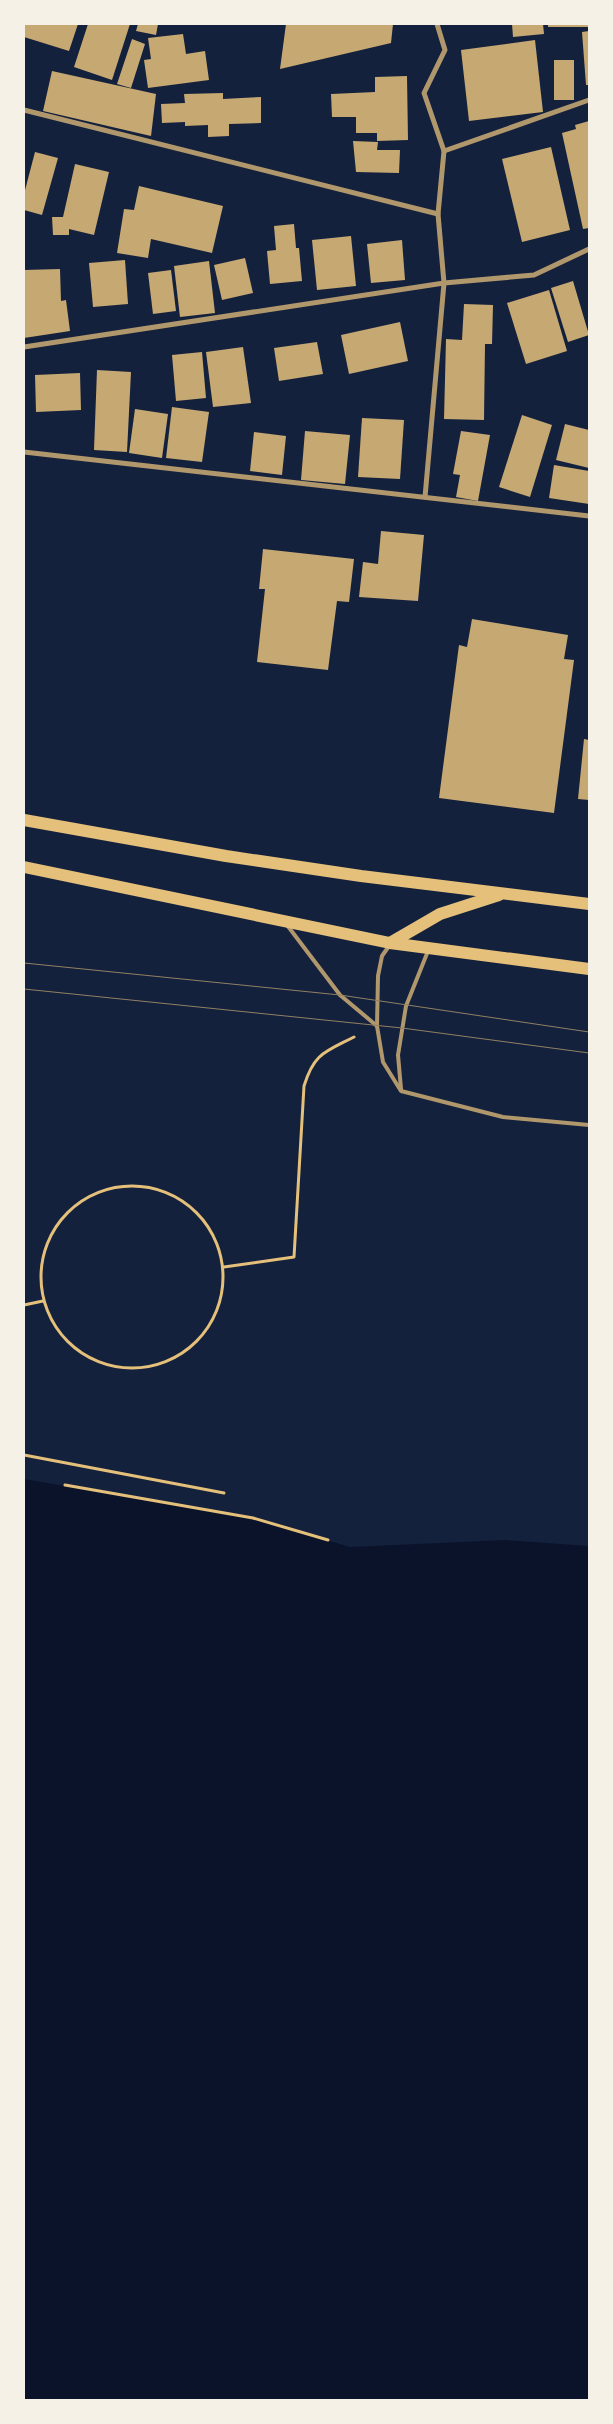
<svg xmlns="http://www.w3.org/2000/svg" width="613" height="2424" viewBox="0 0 613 2424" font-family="'Varela Round',sans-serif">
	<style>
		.water { fill: #0b132b }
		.building { fill: #c6a872 }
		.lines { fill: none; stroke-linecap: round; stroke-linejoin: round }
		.path { stroke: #e5c07b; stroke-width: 3 }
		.service { stroke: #b1986c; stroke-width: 4 }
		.minor { stroke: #b1986c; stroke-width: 5 }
		.primary { stroke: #e5c07b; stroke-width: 12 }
		.tram { stroke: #918062; stroke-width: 1 }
	</style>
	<rect width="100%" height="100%" fill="#14213d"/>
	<path class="water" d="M 24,1479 L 253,1518 L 350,1547 L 505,1540 L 589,1546 L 589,2400 L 24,2400 Z"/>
	<g class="building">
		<path d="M 25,24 L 78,24 L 69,51 L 24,37 Z"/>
		<path d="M 88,24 L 130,24 L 112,80 L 74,67 Z"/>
		<path d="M 138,24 L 158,24 L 156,35 L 136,31 Z"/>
		<path d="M 286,24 L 393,24 L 391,43 L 280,69 Z"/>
		<path d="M 512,24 L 543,24 L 544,34 L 513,37 Z"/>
		<rect x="548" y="24" width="41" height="3"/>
		<path d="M 589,31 L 589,85 L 586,85 L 582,32 Z"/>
		<path d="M 183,34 L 186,54 L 205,51 L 209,80 L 148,88 L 144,60 L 151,59 L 148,38 Z"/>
		<path d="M 132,39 L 145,44 L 131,88 L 117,84 Z"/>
		<path d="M 535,40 L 543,112 L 469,121 L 461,50 Z"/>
		<rect x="554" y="60" width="20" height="40"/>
		<path d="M 52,71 L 156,94 L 151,136 L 43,111 Z"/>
		<path d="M 407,76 L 408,140 L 377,141 L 377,133 L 356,133 L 356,117 L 332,117 L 331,94 L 375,92 L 375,77 Z"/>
		<path d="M 223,93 L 223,99 L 261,97 L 261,123 L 229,124 L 229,136 L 208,137 L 208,125 L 185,126 L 185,122 L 162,123 L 161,104 L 185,103 L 184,94 Z"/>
		<path d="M 589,121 L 589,228 L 583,229 L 562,133 L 576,129 L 575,125 Z"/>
		<path d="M 353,141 L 378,142 L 377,150 L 400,150 L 399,173 L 356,172 Z"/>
		<path d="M 551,147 L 570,230 L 522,242 L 502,159 Z"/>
		<path d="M 35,152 L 58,158 L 42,215 L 24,210 L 24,194 Z"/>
		<path d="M 75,164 L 109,172 L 94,235 L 69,229 L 69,235 L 53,235 L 52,217 L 63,217 Z"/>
		<path d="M 139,186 L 223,206 L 212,253 L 151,239 L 148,258 L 117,253 L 124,209 L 134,210 Z"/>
		<path d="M 294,224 L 296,248 L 299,248 L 302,281 L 270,284 L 267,251 L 276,250 L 274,226 Z"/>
		<path d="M 351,236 L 356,286 L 317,290 L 312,240 Z"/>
		<path d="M 402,240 L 405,280 L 371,283 L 367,244 Z"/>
		<path d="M 245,258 L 253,293 L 222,300 L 214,265 Z"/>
		<path d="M 125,260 L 128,304 L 93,307 L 89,263 Z"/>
		<path d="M 209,261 L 215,313 L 180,317 L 174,266 Z"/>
		<path d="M 60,269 L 61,301 L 66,300 L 70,331 L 24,338 L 24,270 Z"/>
		<path d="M 171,270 L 176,311 L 153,314 L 148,273 Z"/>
		<path d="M 573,281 L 589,335 L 568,342 L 551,288 Z"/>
		<path d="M 549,290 L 567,351 L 526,364 L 507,303 Z"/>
		<path d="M 464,304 L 493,305 L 492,344 L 485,344 L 484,420 L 444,419 L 446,339 L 462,340 Z"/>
		<path d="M 400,322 L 408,361 L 349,374 L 341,335 Z"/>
		<path d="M 317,342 L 323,374 L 279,381 L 274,348 Z"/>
		<path d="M 243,347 L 251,403 L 213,407 L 206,352 Z"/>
		<path d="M 202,352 L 206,398 L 176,401 L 172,355 Z"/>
		<path d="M 97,370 L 131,372 L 127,452 L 94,450 Z"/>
		<path d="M 80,373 L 81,410 L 36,412 L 35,375 Z"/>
		<path d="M 172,407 L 209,412 L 202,462 L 166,458 Z"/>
		<path d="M 135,409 L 168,414 L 162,458 L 129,453 Z"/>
		<path d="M 522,415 L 552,425 L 530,497 L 499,487 Z"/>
		<path d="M 362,418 L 404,420 L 400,479 L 358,477 Z"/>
		<path d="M 565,424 L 589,430 L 589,468 L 556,460 Z"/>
		<path d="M 305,431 L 350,435 L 345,484 L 301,480 Z"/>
		<path d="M 461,431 L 490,435 L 478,501 L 456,497 L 460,475 L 453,474 Z"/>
		<path d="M 254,432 L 286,436 L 282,475 L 250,471 Z"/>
		<path d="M 554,465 L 589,471 L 589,504 L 549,498 Z"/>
		<path d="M 381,531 L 424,535 L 418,601 L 359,597 L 363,562 L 378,564 Z"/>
		<path d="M 263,549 L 354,559 L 349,602 L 337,601 L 328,670 L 257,662 L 265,589 L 259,589 Z"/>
		<path d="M 472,619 L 568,635 L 564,659 L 574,660 L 554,813 L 439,798 L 459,645 L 467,647 Z"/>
		<path d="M 584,739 L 589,740 L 589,800 L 578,799 Z"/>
	</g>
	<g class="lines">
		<g class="path">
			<circle cx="132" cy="1277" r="91"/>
			<path d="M 224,1267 L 294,1257 L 304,1086 C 314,1053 325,1052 354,1037"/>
			<path d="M 24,1305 L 43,1301"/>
			<path d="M 24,1455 L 224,1493"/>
			<path d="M 65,1485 L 253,1518 L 328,1540"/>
		</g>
		<g class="service">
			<path d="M 287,925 L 340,995 L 377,1026"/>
			<path d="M 389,946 L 382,956 L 378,976 L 377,1026 L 383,1062 L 401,1091 L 503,1117 L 589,1125"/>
			<path d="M 401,1089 L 398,1055 L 406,1006 L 428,951"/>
		</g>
		<g class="minor">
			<path d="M 24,110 L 438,214"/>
			<path d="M 444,151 L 589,100"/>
			<path d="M 24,347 L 444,283 L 534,275 L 589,249"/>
			<path d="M 24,452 L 589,516"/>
			<path d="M 425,497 L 444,283 L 438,214 L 444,151 L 424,93 L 445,50 L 437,24"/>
		</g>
		<g class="primary">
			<path d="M 24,820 L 226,856 L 361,876 L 589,904"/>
			<path d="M 24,867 L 390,943 L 589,969"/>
			<path d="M 390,943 L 440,914 L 499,895"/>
		</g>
		<g class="tram">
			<path d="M 24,963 L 340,995 L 589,1032"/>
			<path d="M 24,989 L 402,1028 L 589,1053"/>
		</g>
	</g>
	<rect width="613" height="2424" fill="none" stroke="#f6f1e7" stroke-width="50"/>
</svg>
